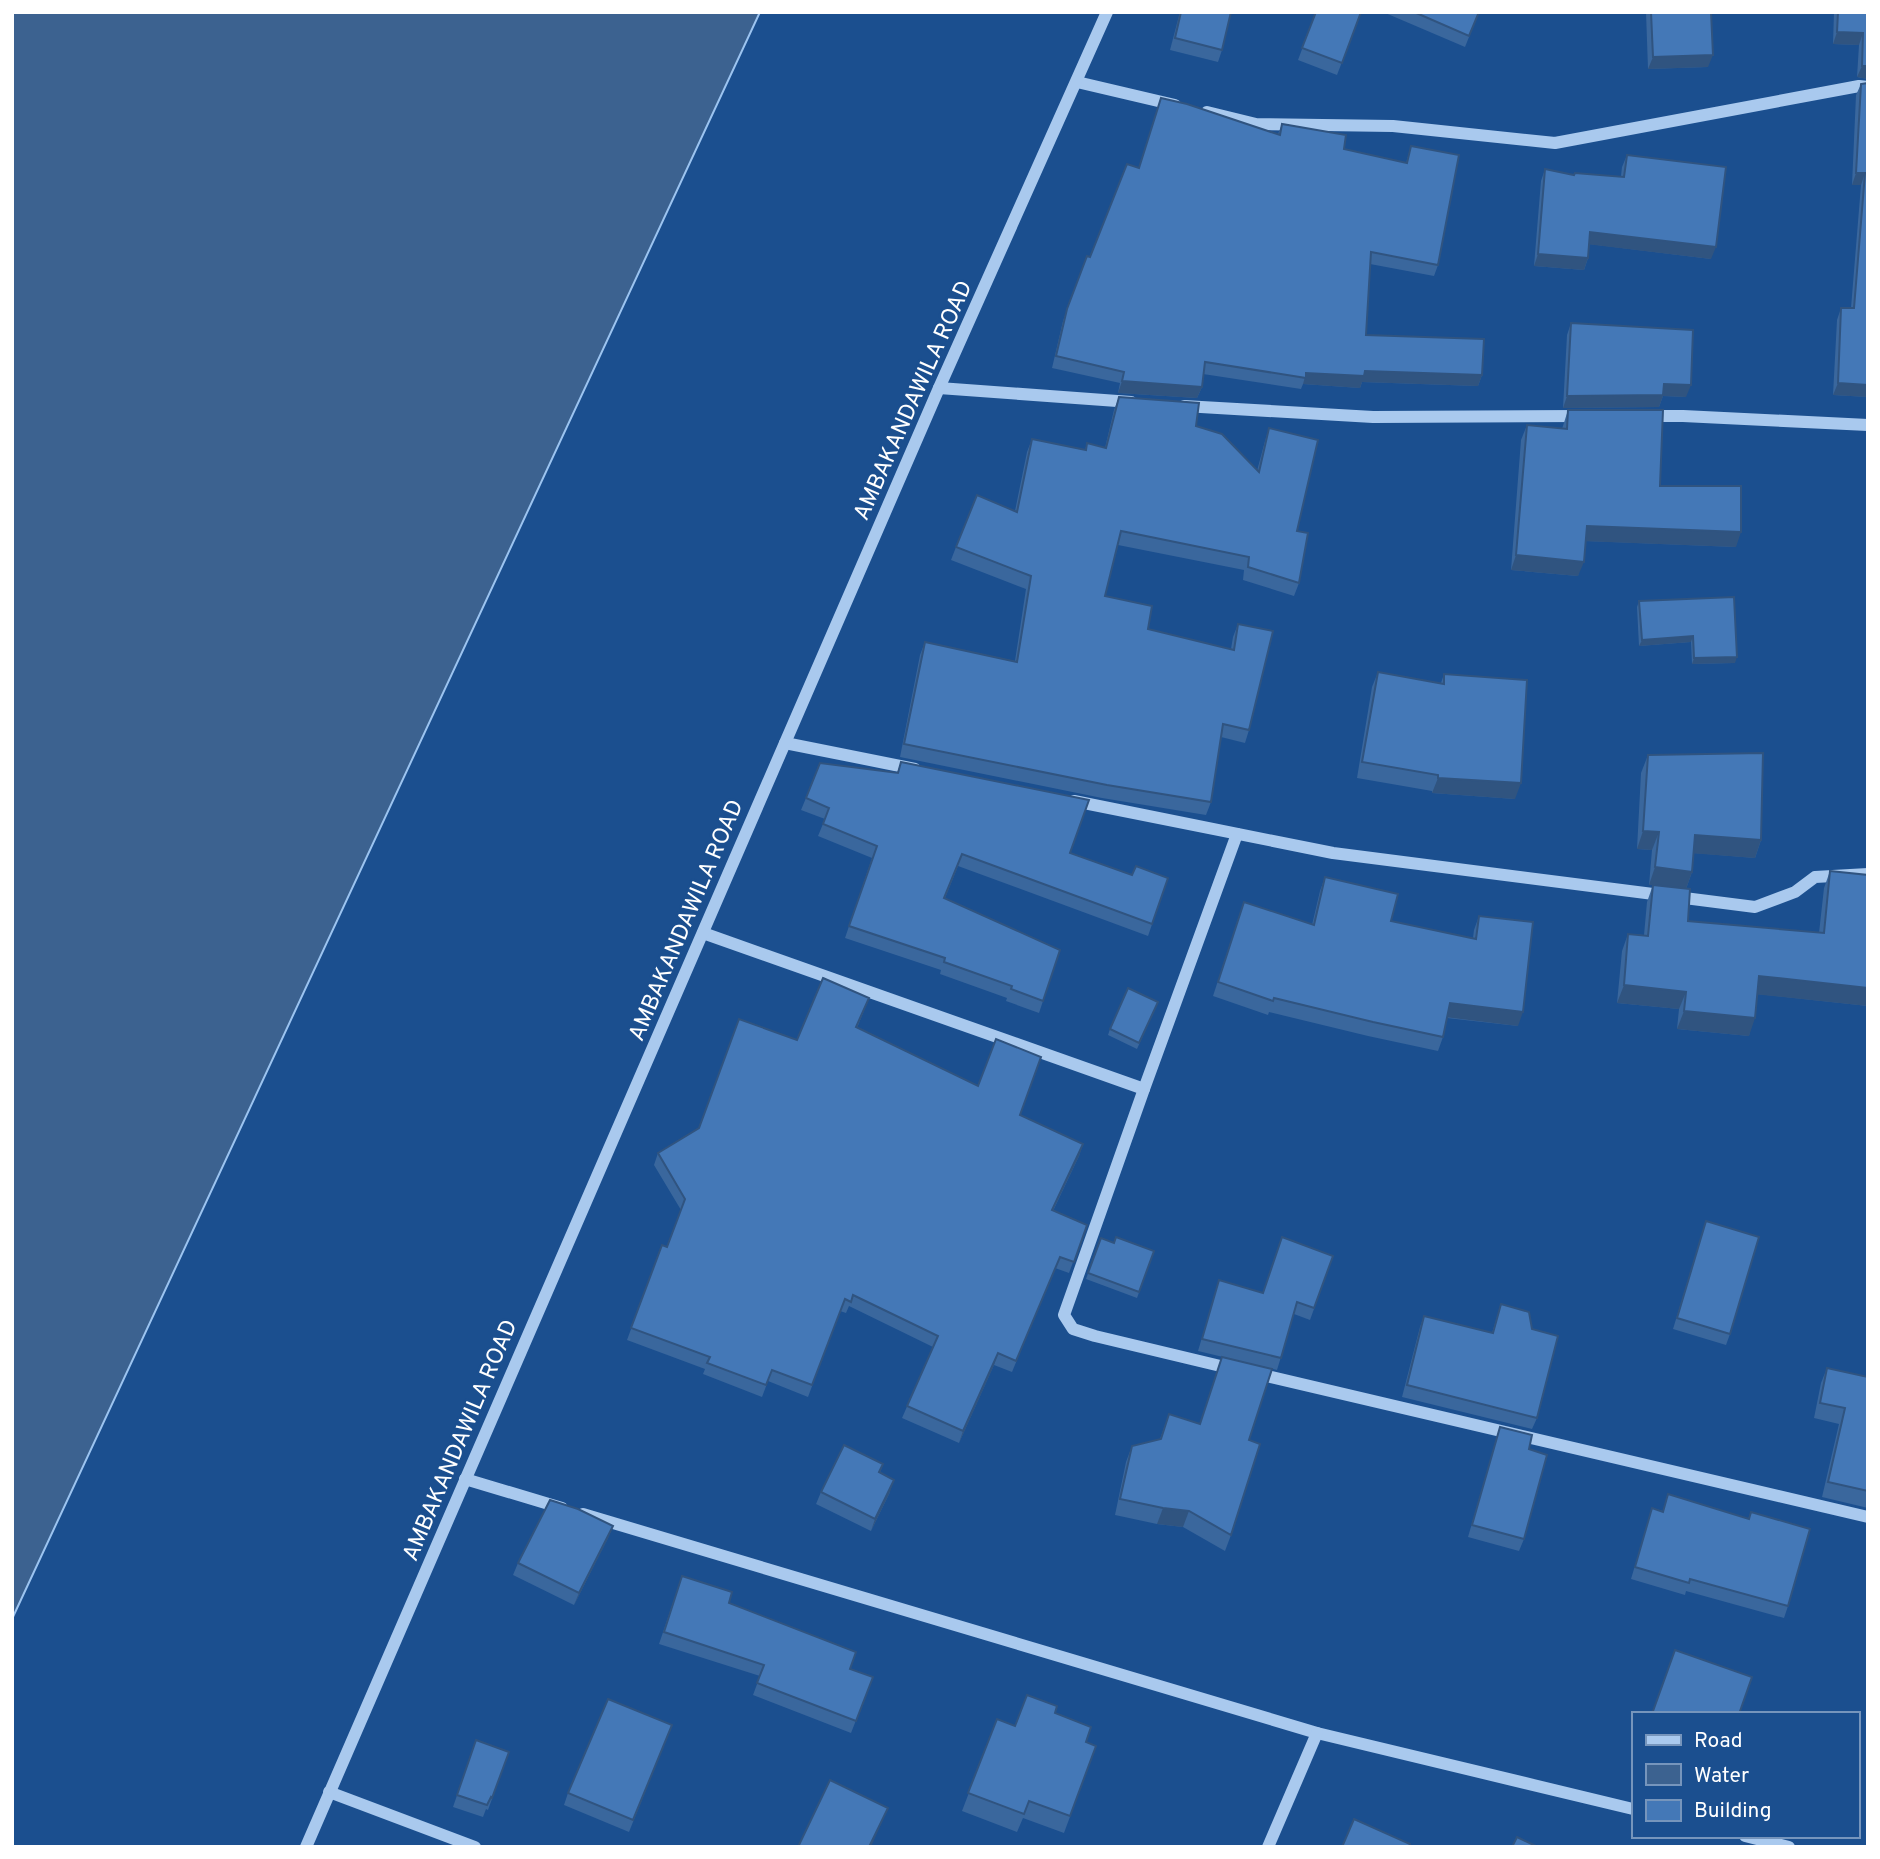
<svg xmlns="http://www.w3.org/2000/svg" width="1880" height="1859" viewBox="0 0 1880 1859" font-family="Overpass,sans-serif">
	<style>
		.water { fill: #3c6290; stroke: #9cc4f0; stroke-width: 2 }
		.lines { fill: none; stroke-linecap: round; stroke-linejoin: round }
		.minor { stroke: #a9c9ee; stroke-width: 12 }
		.wall { fill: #3a679d }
		.shaded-wall { fill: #305480 }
		.building { fill: #4478b7; stroke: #305480; stroke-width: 2 }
		.labels { text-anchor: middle; stroke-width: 5; stroke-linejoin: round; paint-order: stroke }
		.street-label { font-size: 23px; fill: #fff; stroke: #1b4f8f }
	</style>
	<rect width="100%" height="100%" fill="#1b4f8f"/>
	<path class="water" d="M 12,12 L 760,12 L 12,1619 Z"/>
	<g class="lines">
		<g class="minor">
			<path d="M 1077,82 L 1175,105"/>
			<path d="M 1207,112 L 1256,124 L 1393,126 L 1555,143 L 1859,86 L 1868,87"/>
			<path d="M 939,388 L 1131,402"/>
			<path d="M 1184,406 L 1373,417 L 1582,416"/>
			<path d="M 1649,416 L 1683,416 L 1868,425"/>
			<path d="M 785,743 L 915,769"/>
			<path d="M 1074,801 L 1333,853 L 1755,907 L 1795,892 L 1815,877 L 1868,874"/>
			<path d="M 703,933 L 1144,1089 L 1064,1315 L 1073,1329 L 1095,1336 L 1233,1369"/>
			<path d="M 1144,1089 L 1237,834"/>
			<path d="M 1254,1373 L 1868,1517"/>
			<path d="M 465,1479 L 562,1508"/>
			<path d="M 583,1514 L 1317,1733 L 1633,1809"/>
			<path d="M 329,1792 L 475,1847"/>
			<path d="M 1745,1836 L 1789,1847"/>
			<path d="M 306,1847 L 939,388 L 1107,12"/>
			<path d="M 1268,1847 L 1317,1733"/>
		</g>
	</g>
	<g class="wall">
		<path d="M 1180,12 L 1231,12 L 1222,50 L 1218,62 L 1170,50 Z"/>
		<path d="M 1316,12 L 1361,12 L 1337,75 L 1298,60 Z"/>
		<path d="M 1383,12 L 1479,12 L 1465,47 Z"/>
		<path d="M 1646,12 L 1711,12 L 1708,67 L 1648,69 Z"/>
		<path d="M 1834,12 L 1868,12 L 1868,79 L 1857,77 L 1859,45 L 1833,44 Z"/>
		<path d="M 1868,83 L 1868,397 L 1833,395 L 1837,320 L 1841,308 L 1851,308 L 1861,185 L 1852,185 L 1856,95 L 1861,84 Z"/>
		<path d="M 1282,124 L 1344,149 L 1406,163 L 1411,146 L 1438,265 L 1434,276 L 1370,264 L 1366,335 L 1482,375 L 1478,386 L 1362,382 L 1360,388 L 1303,384 L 1301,389 L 1203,374 L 1202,387 L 1197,398 L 1118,393 L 1120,383 L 1052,368 L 1063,321 L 1087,256 L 1090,257 L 1278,134 Z"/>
		<path d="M 1627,155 L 1711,259 L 1589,244 L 1588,258 L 1584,270 L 1534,266 L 1541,181 L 1545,169 L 1574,175 L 1621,176 L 1622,167 Z"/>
		<path d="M 1571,323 L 1686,397 L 1663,396 L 1659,407 L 1563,408 L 1567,335 Z"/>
		<path d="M 1119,397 L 1196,426 L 1257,471 L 1265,441 L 1269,428 L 1297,531 L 1299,583 L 1294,596 L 1243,580 L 1244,570 L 1118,545 L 1105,596 L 1148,629 L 1231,649 L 1233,637 L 1238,624 L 1249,730 L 1245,743 L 1221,737 L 1211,802 L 1206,815 L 1102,798 L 900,757 L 920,655 L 925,642 L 1015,661 L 1026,589 L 951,560 L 956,547 L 1015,511 L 1027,452 L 1032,439 L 1085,450 L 1087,443 L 1105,448 L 1114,410 Z"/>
		<path d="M 1568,410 L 1660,486 L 1736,547 L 1586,541 L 1578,576 L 1511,570 L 1521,440 L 1527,425 L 1562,429 Z"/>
		<path d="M 1639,601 L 1735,663 L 1692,664 L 1691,642 L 1639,646 L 1637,607 Z"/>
		<path d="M 1378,672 L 1441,683 L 1444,674 L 1515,799 L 1432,793 L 1432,791 L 1357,778 L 1372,687 Z"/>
		<path d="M 1648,755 L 1761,840 L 1755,858 L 1694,853 L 1692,872 L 1686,889 L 1688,921 L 1819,933 L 1824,888 L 1830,871 L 1868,875 L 1868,1006 L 1757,994 L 1749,1036 L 1677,1029 L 1679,1009 L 1617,1003 L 1622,951 L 1628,934 L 1644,935 L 1647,902 L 1653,885 L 1649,885 L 1652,850 L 1637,849 L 1641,773 Z"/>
		<path d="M 901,762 L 1070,853 L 1132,875 L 1168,878 L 1148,936 L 958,866 L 945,898 L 1060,950 L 1039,1013 L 1006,1001 L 1007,998 L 940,974 L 941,970 L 845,938 L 872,858 L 818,836 L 825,819 L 801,810 L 806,798 L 897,773 Z"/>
		<path d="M 1325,877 L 1391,921 L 1473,938 L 1474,930 L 1479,916 L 1518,1026 L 1447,1018 L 1443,1037 L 1438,1051 L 1368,1036 L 1269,1012 L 1268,1015 L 1213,996 L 1239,916 L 1312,925 L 1320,891 Z"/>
		<path d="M 869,998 L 857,1028 L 1020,1115 L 1083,1144 L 1079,1156 L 1053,1211 L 1087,1225 L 1069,1273 L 1055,1268 L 1012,1372 L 994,1365 L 959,1443 L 902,1418 L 933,1347 L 849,1306 L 846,1313 L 840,1311 L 808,1397 L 768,1381 L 762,1397 L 703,1374 L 705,1369 L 627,1340 L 662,1245 L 667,1247 L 681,1210 L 654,1165 L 658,1153 L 699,1128 L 797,1040 Z"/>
		<path d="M 1158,1002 L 1137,1049 L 1108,1035 L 1110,1029 Z"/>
		<path d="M 1706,1221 L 1730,1334 L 1726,1345 L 1673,1329 Z"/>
		<path d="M 1101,1238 L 1114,1243 L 1154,1251 L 1137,1298 L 1086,1279 Z"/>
		<path d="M 1333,1256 L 1310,1320 L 1294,1314 L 1277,1370 L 1198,1351 L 1219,1280 L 1263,1293 Z"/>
		<path d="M 1501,1304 L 1537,1418 L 1532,1429 L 1402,1397 L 1420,1327 L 1424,1316 L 1492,1333 Z"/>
		<path d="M 1827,1368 L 1868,1377 L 1868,1508 L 1822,1497 L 1839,1424 L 1814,1418 L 1821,1383 Z"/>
		<path d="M 1169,1414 L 1249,1440 L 1231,1535 L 1225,1551 L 1183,1527 L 1157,1524 L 1115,1515 L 1126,1462 L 1132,1446 L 1160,1439 Z"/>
		<path d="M 1500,1427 L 1529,1449 L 1524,1539 L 1519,1551 L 1468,1537 Z"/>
		<path d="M 883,1464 L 880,1473 L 890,1492 L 871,1531 L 816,1504 L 821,1492 Z"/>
		<path d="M 1668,1494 L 1748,1519 L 1751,1512 L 1788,1606 L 1784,1618 L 1686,1591 L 1685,1595 L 1631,1579 L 1652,1508 L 1663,1511 Z"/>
		<path d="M 613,1526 L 608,1538 L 574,1605 L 513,1575 L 518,1563 Z"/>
		<path d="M 682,1576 L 729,1603 L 850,1669 L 873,1677 L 851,1733 L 753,1695 L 760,1676 L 659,1644 Z"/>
		<path d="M 1055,1713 L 1086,1742 L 1096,1746 L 1064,1833 L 1023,1818 L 1017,1832 L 962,1811 L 997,1719 L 1015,1726 Z"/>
		<path d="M 667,1737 L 629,1832 L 564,1805 L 568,1793 Z"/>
		<path d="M 476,1740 L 509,1752 L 488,1810 L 486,1809 L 483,1817 L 453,1807 Z"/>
	</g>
	<g class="shaded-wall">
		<path d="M 1837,32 L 1863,33 L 1859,45 L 1833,44 Z"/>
		<path d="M 1713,55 L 1708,67 L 1648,69 L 1653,57 Z"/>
		<path d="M 1862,66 L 1868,66 L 1868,79 L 1857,77 Z"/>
		<path d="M 1856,173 L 1865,173 L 1861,185 L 1852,185 Z"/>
		<path d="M 1590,232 L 1716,247 L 1711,259 L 1586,244 Z"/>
		<path d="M 1538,254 L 1588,258 L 1584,270 L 1534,266 Z"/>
		<path d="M 1365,371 L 1482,375 L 1478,386 L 1362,382 L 1360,388 L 1303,384 L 1306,373 Z"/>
		<path d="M 1122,381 L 1202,387 L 1197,398 L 1118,393 Z"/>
		<path d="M 1838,383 L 1868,385 L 1868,397 L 1833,395 Z"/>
		<path d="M 1664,384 L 1691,385 L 1686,397 L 1663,396 L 1659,407 L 1563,408 L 1567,396 Z"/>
		<path d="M 1587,526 L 1741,532 L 1736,547 L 1581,541 Z"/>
		<path d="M 1516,555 L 1584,562 L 1578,576 L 1511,570 Z"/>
		<path d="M 1693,636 L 1691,642 L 1639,646 L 1642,640 Z"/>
		<path d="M 1737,657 L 1735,663 L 1692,664 L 1694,658 Z"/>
		<path d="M 1438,778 L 1521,783 L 1515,799 L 1432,793 Z"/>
		<path d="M 1643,831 L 1659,832 L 1652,850 L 1637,849 Z"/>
		<path d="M 1695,835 L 1761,840 L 1755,858 L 1689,853 Z"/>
		<path d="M 1655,867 L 1692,872 L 1686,889 L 1649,885 Z"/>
		<path d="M 1759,976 L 1868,988 L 1868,1006 L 1753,994 Z"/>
		<path d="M 1624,985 L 1686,992 L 1679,1009 L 1617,1003 Z"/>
		<path d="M 1450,1003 L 1523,1012 L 1518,1026 L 1445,1017 Z"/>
		<path d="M 1684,1011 L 1755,1018 L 1749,1036 L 1677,1029 Z"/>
		<path d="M 1083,1144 L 1079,1156 L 1047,1222 L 1052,1210 Z"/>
		<path d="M 998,1353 L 994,1365 L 959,1443 L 963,1431 Z"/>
		<path d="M 894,1480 L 890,1492 L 871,1531 L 875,1519 Z"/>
		<path d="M 1163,1508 L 1189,1511 L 1183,1527 L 1157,1524 Z"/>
		<path d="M 613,1526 L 608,1538 L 574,1605 L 579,1593 Z"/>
		<path d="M 888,1808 L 871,1847 L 869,1847 Z"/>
	</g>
	<g class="building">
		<path d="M 1181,12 L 1231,12 L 1222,50 L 1175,38 Z"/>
		<path d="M 1316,12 L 1361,12 L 1342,63 L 1302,48 Z"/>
		<path d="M 1414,12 L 1479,12 L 1469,36 Z"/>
		<path d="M 1651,12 L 1711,12 L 1713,55 L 1653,57 Z"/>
		<path d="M 1838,12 L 1868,12 L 1868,66 L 1862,66 L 1863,33 L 1837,32 Z"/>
		<path d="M 1868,83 L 1868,385 L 1838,383 L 1841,308 L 1854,308 L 1865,173 L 1856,173 L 1861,84 Z"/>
		<path d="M 1161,98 L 1187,104 L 1280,135 L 1282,124 L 1346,135 L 1344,149 L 1407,163 L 1411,146 L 1459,155 L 1438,265 L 1371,252 L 1366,335 L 1484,339 L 1482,375 L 1365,371 L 1364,376 L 1306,373 L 1306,378 L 1205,362 L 1202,387 L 1122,381 L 1124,372 L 1056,356 L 1067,309 L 1087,256 L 1090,257 L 1127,164 L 1139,168 Z"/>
		<path d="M 1627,155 L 1726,167 L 1716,247 L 1590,232 L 1588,258 L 1538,254 L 1545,169 L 1574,175 L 1575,173 L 1624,177 Z"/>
		<path d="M 1571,323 L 1693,330 L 1691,385 L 1664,384 L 1663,395 L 1567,396 Z"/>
		<path d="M 1119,397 L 1199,403 L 1196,426 L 1222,434 L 1259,472 L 1269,428 L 1318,440 L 1297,531 L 1308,533 L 1299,583 L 1248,567 L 1249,557 L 1121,531 L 1105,596 L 1152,606 L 1148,629 L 1234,650 L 1238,624 L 1273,631 L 1249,730 L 1223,724 L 1211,802 L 1107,785 L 904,744 L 925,642 L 1017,662 L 1031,576 L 956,547 L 977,495 L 1017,512 L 1032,439 L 1086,450 L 1087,443 L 1106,448 Z"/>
		<path d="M 1568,410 L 1663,410 L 1660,486 L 1741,486 L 1741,532 L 1587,526 L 1584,562 L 1516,555 L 1527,425 L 1567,429 Z"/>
		<path d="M 1734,597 L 1737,657 L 1694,658 L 1693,636 L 1642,640 L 1639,601 Z"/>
		<path d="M 1378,672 L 1444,684 L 1444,674 L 1527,680 L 1521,783 L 1438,778 L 1438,775 L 1362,762 Z"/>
		<path d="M 1763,753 L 1761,840 L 1695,835 L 1692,872 L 1655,867 L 1659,832 L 1643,831 L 1648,755 Z"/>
		<path d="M 901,762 L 1089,800 L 1070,853 L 1132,875 L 1136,866 L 1168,878 L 1152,924 L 962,854 L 944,898 L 1060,950 L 1043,1001 L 1011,989 L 1012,986 L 944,962 L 945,958 L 849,926 L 877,846 L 823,824 L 829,808 L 806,798 L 820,763 L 898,773 Z"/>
		<path d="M 1830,871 L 1868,875 L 1868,988 L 1759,976 L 1755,1018 L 1684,1011 L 1686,992 L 1624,985 L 1628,934 L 1648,936 L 1653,885 L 1690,889 L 1688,921 L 1824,933 Z"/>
		<path d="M 1325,877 L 1398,894 L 1391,921 L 1476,939 L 1479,916 L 1533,922 L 1523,1012 L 1450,1003 L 1443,1037 L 1373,1022 L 1274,998 L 1273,1001 L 1218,982 L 1244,902 L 1314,925 Z"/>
		<path d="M 823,978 L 869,998 L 856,1027 L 978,1086 L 996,1039 L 1041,1057 L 1020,1115 L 1083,1144 L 1052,1210 L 1087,1225 L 1074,1262 L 1060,1257 L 1016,1361 L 998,1353 L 963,1431 L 907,1406 L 938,1336 L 853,1295 L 851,1302 L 845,1299 L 812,1385 L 772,1370 L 766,1385 L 707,1363 L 710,1357 L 631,1328 L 662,1245 L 667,1247 L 685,1199 L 658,1153 L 699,1128 L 739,1019 L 797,1040 Z"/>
		<path d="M 1128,988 L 1158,1002 L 1139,1043 L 1110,1029 Z"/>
		<path d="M 1706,1221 L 1759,1237 L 1730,1334 L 1677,1318 Z"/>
		<path d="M 1116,1237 L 1154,1251 L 1139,1292 L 1088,1273 L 1101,1238 L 1114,1243 Z"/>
		<path d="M 1282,1237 L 1333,1256 L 1314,1308 L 1297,1302 L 1281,1358 L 1202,1339 L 1219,1280 L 1263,1293 Z"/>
		<path d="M 1501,1304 L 1529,1312 L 1532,1329 L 1558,1336 L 1537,1418 L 1407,1385 L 1424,1316 L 1493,1333 Z"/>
		<path d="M 1222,1357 L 1272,1369 L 1249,1440 L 1260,1444 L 1231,1535 L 1189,1511 L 1163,1508 L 1120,1499 L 1132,1446 L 1161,1439 L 1169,1414 L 1200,1424 Z"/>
		<path d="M 1827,1368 L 1868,1377 L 1868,1491 L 1828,1482 L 1845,1408 L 1820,1403 Z"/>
		<path d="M 1500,1427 L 1532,1435 L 1529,1449 L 1547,1455 L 1524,1539 L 1472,1525 Z"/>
		<path d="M 844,1445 L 883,1464 L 879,1472 L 894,1480 L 875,1519 L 821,1492 Z"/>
		<path d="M 1668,1494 L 1749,1519 L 1751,1512 L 1810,1529 L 1788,1606 L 1690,1579 L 1689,1583 L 1635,1567 L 1652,1508 L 1663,1512 Z"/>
		<path d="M 550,1500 L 578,1509 L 613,1526 L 579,1593 L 518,1563 Z"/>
		<path d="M 682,1576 L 732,1592 L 729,1603 L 856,1652 L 850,1669 L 873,1677 L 856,1721 L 757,1683 L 764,1665 L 664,1632 Z"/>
		<path d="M 1675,1650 L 1752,1677 L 1739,1714 L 1652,1714 Z"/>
		<path d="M 1027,1695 L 1057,1706 L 1055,1713 L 1091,1727 L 1086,1742 L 1096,1746 L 1070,1816 L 1029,1801 L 1024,1814 L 968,1793 L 997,1719 L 1015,1726 Z"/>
		<path d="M 608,1699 L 672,1725 L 633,1820 L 568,1793 Z"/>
		<path d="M 476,1740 L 509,1752 L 492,1798 L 491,1797 L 487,1805 L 457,1795 Z"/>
		<path d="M 830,1780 L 888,1808 L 869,1847 L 798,1847 Z"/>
		<path d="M 1354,1819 L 1410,1844 L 1409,1847 L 1342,1847 Z"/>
		<path d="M 1517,1837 L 1538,1847 L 1512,1847 Z"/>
	</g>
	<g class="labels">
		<g class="street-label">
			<text transform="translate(912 400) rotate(-66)" y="8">AMBAKANDAWILA ROAD</text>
			<text transform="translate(685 920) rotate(-67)" y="8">AMBAKANDAWILA ROAD</text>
			<text transform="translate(459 1440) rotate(-67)" y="8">AMBAKANDAWILA ROAD</text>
		</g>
	</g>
	<rect width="1880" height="1859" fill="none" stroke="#ffffff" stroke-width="28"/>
	<rect x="1632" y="1712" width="228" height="126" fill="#1b4f8f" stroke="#7695bc" stroke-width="2"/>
	<rect x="1646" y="1735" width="35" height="10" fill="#a9c9ee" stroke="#7695bc" stroke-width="2"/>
	<text x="1694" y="1747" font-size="21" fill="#ffffff">Road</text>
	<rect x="1646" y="1764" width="35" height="21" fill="#3c6290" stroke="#7695bc" stroke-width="2"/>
	<text x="1694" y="1782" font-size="21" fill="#ffffff">Water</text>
	<rect x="1646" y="1800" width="35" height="21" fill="#4478b7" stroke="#7695bc" stroke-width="2"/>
	<text x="1694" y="1817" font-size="21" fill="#ffffff">Building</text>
</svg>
